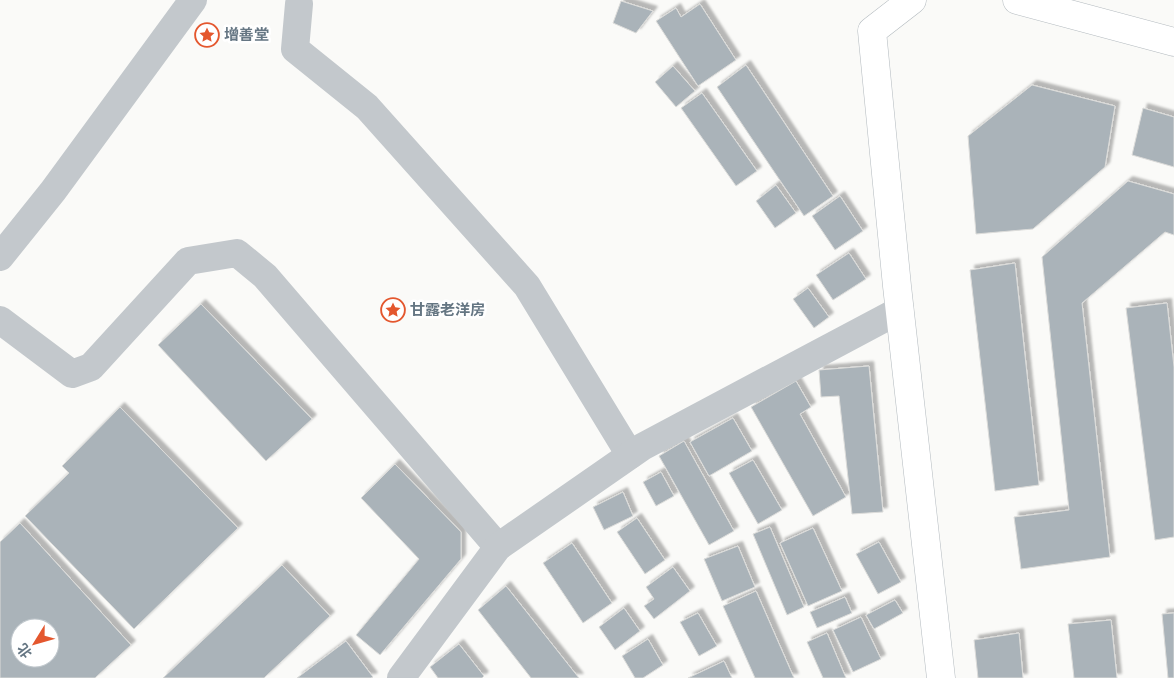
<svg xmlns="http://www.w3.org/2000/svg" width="1174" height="678" viewBox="0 0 1174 678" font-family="'Fira Sans','Noto Sans SC',sans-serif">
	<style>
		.building { fill: #aab3b9; stroke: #dcdcda; fill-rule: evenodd; filter: url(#shadow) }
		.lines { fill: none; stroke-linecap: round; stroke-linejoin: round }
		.secondary-casing { stroke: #b3babf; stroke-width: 29 }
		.street { stroke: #c3c8cc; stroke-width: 28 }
		.secondary { stroke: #fff; stroke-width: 28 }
		.labels { text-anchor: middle; stroke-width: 5; stroke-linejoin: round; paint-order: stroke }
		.poi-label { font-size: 15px; font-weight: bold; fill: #657683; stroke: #fff; text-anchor: start }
	</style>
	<defs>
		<filter id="shadow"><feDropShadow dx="4.5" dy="-4.5" stdDeviation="1" flood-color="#0004"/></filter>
	</defs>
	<rect width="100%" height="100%" fill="#fafaf8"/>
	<g class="building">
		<path d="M 621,1 L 653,11 L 636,33 L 613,23 Z"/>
		<path d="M 700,4 L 736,60 L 698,86 L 656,21 L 676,8 L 681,17 Z"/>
		<path d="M 746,65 L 833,196 L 804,216 L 717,87 Z"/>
		<path d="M 673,66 L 695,91 L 676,107 L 655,82 Z"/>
		<path d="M 1032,85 L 1115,106 L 1105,167 L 1033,229 L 976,234 L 968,136 Z"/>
		<path d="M 702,93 L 757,171 L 736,186 L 681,108 Z"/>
		<path d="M 1143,108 L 1174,117 L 1174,167 L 1132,155 Z"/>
		<path d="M 1128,181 L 1174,194 L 1174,235 L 1165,232 L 1082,303 L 1110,557 L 1021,569 L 1014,517 L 1069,510 L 1042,257 Z"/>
		<path d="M 776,185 L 796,213 L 775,228 L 756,201 Z"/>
		<path d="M 840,196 L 863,231 L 835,250 L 812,216 Z"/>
		<path d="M 849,253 L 866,279 L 833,300 L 816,275 Z"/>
		<path d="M 1015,263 L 1039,485 L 995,491 L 970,270 Z"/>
		<path d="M 808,288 L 829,317 L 814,328 L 793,299 Z"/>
		<path d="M 1167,303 L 1174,367 L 1174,537 L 1155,540 L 1126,308 Z"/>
		<path d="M 201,304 L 312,419 L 266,461 L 158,345 Z"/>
		<path d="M 869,366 L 883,512 L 852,514 L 839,396 L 821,397 L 819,370 Z"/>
		<path d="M 796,381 L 811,407 L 800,414 L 846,497 L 813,516 L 751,407 Z"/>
		<path d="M 120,407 L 238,528 L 134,629 L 25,516 L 69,473 L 62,466 Z"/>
		<path d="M 733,418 L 752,451 L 709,476 L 690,442 Z"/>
		<path d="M 684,441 L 734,531 L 709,545 L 659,456 Z"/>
		<path d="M 753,460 L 782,510 L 758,524 L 729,473 Z"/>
		<path d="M 395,464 L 461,532 L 461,559 L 380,655 L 356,635 L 419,559 L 361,498 Z"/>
		<path d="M 661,472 L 674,496 L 656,506 L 643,482 Z"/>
		<path d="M 623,492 L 633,516 L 604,530 L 593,507 Z"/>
		<path d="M 637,518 L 665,560 L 645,574 L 617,532 Z"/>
		<path d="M 20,523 L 131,645 L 95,678 L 0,678 L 0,542 ZM 20,628 L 50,628 L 50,658 L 20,658 Z"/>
		<path d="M 770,527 L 804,607 L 787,615 L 753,534 Z"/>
		<path d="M 813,528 L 842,591 L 808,606 L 780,543 Z"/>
		<path d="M 879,542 L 901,582 L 878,594 L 856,554 Z"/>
		<path d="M 572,543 L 612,603 L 583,623 L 543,563 Z"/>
		<path d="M 738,546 L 755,587 L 722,601 L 704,559 Z"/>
		<path d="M 282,565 L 330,616 L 264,678 L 163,678 Z"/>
		<path d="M 673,567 L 690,591 L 654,619 L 644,606 L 654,599 L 646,587 Z"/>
		<path d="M 506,586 L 579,678 L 531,678 L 478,610 Z"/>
		<path d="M 756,591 L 794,678 L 755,678 L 723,606 Z"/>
		<path d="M 845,597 L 852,613 L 817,628 L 810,612 Z"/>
		<path d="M 895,600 L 903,613 L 874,629 L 866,615 Z"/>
		<path d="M 624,608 L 640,631 L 615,650 L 599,627 Z"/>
		<path d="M 698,613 L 717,646 L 699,656 L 680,622 Z"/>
		<path d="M 1174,613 L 1174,678 L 1168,678 L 1162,614 Z"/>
		<path d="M 861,617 L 881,659 L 853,672 L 833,630 Z"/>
		<path d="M 1111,620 L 1117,678 L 1074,678 L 1068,624 Z"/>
		<path d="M 827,633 L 846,678 L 823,678 L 807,642 Z"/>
		<path d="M 1019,633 L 1023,678 L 978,678 L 974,640 Z"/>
		<path d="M 648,639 L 663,665 L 643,678 L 635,678 L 622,656 Z"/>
		<path d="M 346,641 L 373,677 L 371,678 L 297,678 Z"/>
		<path d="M 459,644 L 484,676 L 482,678 L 438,678 L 430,667 Z"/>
		<path d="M 724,661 L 732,678 L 688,678 Z"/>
	</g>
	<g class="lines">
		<g class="secondary-casing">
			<g id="secondary">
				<path d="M 912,0 L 872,31 L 897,286 L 941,678"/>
				<path d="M 1017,0 L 1174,42"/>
			</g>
		</g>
		<g class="street">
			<path d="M 299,4 L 295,49 L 367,107 L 527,286 L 630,455"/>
			<path d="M 0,257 L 53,191 L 193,0"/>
			<path d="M 0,320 L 72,374 L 91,367 L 188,261 L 237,253 L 265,276 L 498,547"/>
			<path d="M 401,678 L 498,547 L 642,447 L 900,310"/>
		</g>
		<use href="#secondary" class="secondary"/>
	</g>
	<defs>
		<g id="sight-ring" transform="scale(1.25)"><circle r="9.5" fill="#fff" stroke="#e4572e" stroke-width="1.5"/><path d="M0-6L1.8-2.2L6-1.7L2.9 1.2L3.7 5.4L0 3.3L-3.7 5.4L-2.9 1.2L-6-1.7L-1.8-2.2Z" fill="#e4572e"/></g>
	</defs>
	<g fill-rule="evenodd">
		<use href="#sight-ring" x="207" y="35"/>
		<use href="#sight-ring" x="393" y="310"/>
	</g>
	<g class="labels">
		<g class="poi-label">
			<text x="224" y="40">增善堂</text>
			<text x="410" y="315">甘露老洋房</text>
		</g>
	</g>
	<g transform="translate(35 643) rotate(233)"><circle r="24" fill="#ffffff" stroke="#c1c8cd"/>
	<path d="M0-4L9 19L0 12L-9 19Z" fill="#e4572e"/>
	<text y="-8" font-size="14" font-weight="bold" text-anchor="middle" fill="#657683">北</text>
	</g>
</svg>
